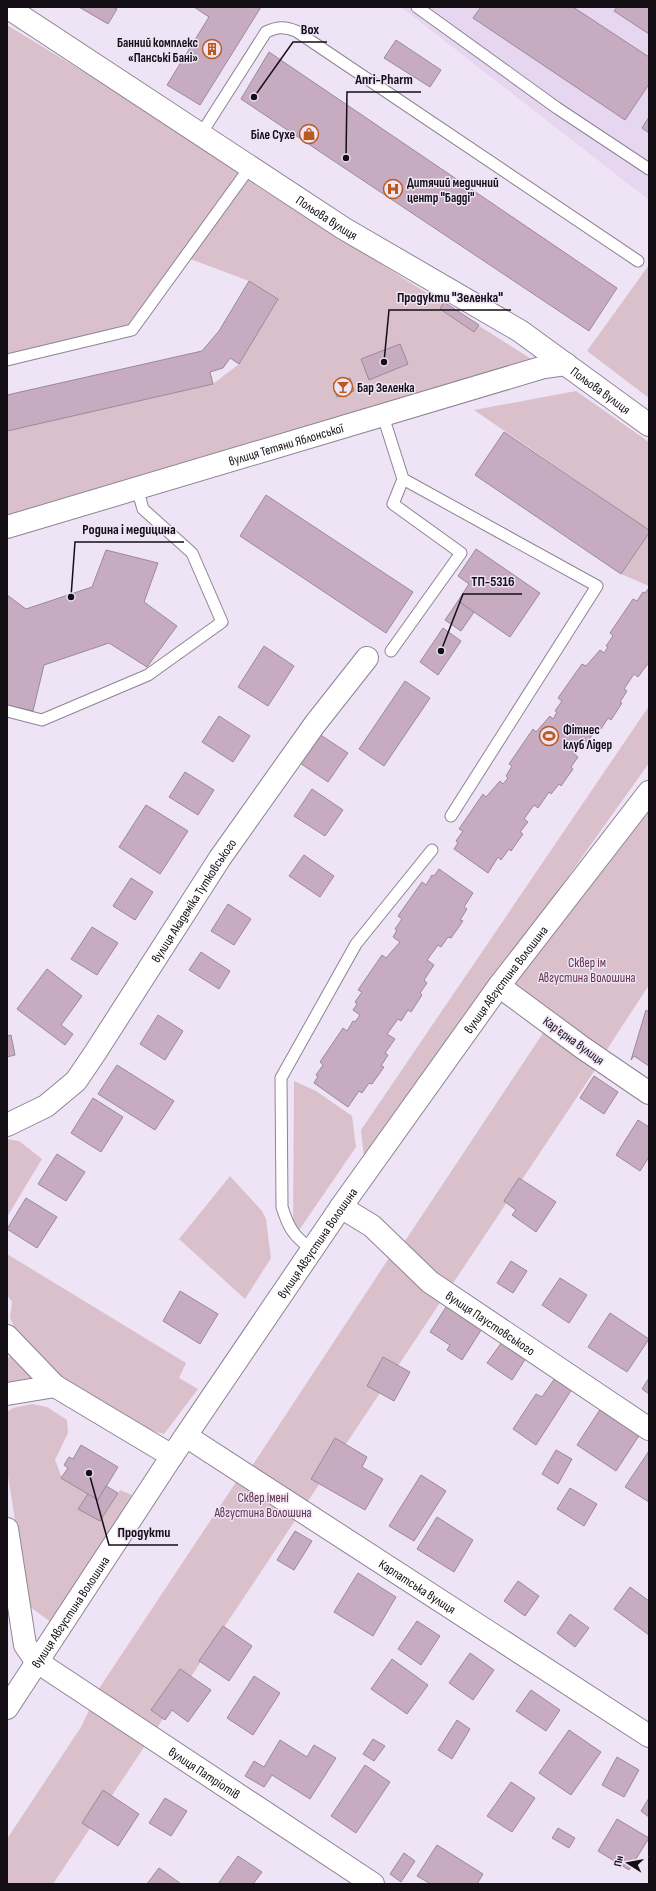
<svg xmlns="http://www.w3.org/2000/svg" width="656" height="1891" viewBox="0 0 656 1891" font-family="'Sofia Sans Condensed',sans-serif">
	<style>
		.built { fill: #e6d6f0 }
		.green { fill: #dac0cb }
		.building { fill: #c6abc1; stroke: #9b8a98 }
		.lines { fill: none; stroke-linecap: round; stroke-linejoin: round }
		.lane-casing { stroke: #8e8495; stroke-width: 13 }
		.street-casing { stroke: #8e8495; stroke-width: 24 }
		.lane { stroke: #fff; stroke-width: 11 }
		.street { stroke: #fff; stroke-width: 22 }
		.labels { text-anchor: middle; stroke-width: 3; stroke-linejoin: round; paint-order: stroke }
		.poi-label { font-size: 13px; font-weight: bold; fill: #130f15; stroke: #efe3f6; text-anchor: start }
		.street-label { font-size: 13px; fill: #130f15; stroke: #efe3f6 }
		.park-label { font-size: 13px; fill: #62344a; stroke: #efe3f6 }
		.leader { fill: none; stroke: #130f15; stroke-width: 1.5 }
		.callout-dot { fill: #130f15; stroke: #efe3f6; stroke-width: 1.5 }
		.callout-label { font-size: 14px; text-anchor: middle; font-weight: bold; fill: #130f15; stroke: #efe3f6; stroke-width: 3; stroke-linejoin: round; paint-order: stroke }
	</style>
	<rect width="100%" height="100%" fill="#efe3f6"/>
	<path class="built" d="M 401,7 L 649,7 L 649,200 Z"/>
	<g class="green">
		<path d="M 7,25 L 159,118 L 243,177 L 544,367 L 7,529 L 7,431 L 213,384 L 239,364 L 278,299 L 249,281 L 185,257 L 132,330 L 7,360 Z"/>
		<path d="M 649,265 L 649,398 L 587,351 Z"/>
		<path d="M 576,391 L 649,442 L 649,530 L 474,410 Z"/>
		<path d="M 649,533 L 649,586 L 621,574 Z"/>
		<path d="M 649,706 L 649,763 L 369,1156 L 364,1158 L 361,1130 Z"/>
		<path d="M 649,792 L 649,985 L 600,1060 L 499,986 Z"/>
		<path d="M 545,1030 L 599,1064 L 53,1884 L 7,1884 L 7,1839 L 81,1727 L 100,1687 L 238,1479 L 252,1466 L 389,1258 L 407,1238 Z"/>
		<path d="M 294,1081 L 316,1091 L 352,1116 L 356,1147 L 293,1239 Z"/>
		<path d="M 7,1139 L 19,1141 L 42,1159 L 7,1217 Z"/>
		<path d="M 230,1176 L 262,1211 L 266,1219 L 271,1258 L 245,1299 L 179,1239 Z"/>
		<path d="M 7,1254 L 186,1363 L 179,1378 L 198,1389 L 164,1434 L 134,1426 L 49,1373 L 23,1344 L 10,1318 L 12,1302 L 7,1295 Z"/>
		<path d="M 12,1355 L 36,1374 L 32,1383 L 21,1388 L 7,1383 L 7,1359 Z"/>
		<path d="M 32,1404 L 47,1407 L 67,1420 L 68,1433 L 55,1460 L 62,1478 L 88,1494 L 79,1509 L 100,1521 L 120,1490 L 132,1495 L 52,1623 L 29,1606 L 7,1470 L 7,1412 L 13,1408 Z"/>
	</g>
	<g class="building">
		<path d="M 79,7 L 113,7 L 117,9 L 108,24 Z"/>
		<path d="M 194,7 L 261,7 L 200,105 L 167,85 L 209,17 Z"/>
		<path d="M 481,7 L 573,7 L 649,57 L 649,84 L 625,120 L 473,18 Z"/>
		<path d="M 617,7 L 649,7 L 649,34 L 614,11 Z"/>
		<path d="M 396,40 L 441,70 L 430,87 L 384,58 Z"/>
		<path d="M 269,52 L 617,288 L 589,331 L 241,99 Z"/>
		<path d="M 649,117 L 649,133 L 642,128 Z"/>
		<path d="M 249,281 L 278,299 L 239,364 L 230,358 L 223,368 L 210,372 L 213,384 L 7,431 L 7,395 L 202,351 L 219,331 Z"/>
		<path d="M 444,302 L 479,325 L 474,332 L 440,309 Z"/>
		<path d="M 400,344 L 408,364 L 369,380 L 361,359 Z"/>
		<path d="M 350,378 L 354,391 L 337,397 L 333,383 Z"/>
		<path d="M 504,432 L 649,530 L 649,533 L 621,574 L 475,475 Z"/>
		<path d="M 266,495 L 413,592 L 386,633 L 240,536 Z"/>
		<path d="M 476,549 L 540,593 L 510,637 L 458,601 L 469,584 L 458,576 Z"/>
		<path d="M 106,550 L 158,563 L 144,602 L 177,626 L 147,667 L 109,643 L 44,665 L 33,711 L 7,705 L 7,595 L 26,609 L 92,587 Z"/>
		<path d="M 649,588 L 649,662 L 638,677 L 634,674 L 624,689 L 627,691 L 620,702 L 622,703 L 611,720 L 608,718 L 601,729 L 598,727 L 587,742 L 584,740 L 574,754 L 578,757 L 571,767 L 573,769 L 561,786 L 559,784 L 551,794 L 549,792 L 538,808 L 534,805 L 524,819 L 528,822 L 520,832 L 523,834 L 511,851 L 509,849 L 501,860 L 498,857 L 488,873 L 454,849 L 458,843 L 456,841 L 463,831 L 459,829 L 483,794 L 486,797 L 500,781 L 503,784 L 508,778 L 506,776 L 512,766 L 509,764 L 533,729 L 536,732 L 550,716 L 553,719 L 557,712 L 555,711 L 562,701 L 558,698 L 582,664 L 586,666 L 600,650 L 604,653 L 608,647 L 606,646 L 613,636 L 610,633 L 633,599 L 637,601 L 643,592 L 645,593 Z"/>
		<path d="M 458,601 L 474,612 L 461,631 L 445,620 Z"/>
		<path d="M 443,628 L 461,641 L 438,675 L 420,662 Z"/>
		<path d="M 264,646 L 294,666 L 268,706 L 238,687 Z"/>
		<path d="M 405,681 L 430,698 L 384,766 L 359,749 Z"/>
		<path d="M 219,716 L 250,736 L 233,762 L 202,742 Z"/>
		<path d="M 319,734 L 348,753 L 328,782 L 300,763 Z"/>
		<path d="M 185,772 L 214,790 L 198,815 L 169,797 Z"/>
		<path d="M 312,789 L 343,810 L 325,836 L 294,816 Z"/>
		<path d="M 146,805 L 188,831 L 160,874 L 119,847 Z"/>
		<path d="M 304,855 L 334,876 L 320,897 L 289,876 Z"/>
		<path d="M 439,869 L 473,893 L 464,907 L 467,909 L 460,920 L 463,921 L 451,938 L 448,937 L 441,947 L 438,945 L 427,960 L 434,965 L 424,980 L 427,983 L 420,993 L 422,995 L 411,1012 L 408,1010 L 401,1021 L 398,1019 L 387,1034 L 395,1039 L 385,1053 L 388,1055 L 381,1066 L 384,1067 L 372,1084 L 369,1083 L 362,1093 L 359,1091 L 348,1107 L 314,1083 L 318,1076 L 316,1075 L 323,1065 L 320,1062 L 343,1028 L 347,1031 L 353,1021 L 355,1022 L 360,1015 L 353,1010 L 357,1004 L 355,1002 L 362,992 L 358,990 L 382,955 L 386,958 L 400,942 L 393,937 L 397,930 L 395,929 L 402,919 L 398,916 L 422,882 L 426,885 L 432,875 L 434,876 Z"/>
		<path d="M 131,878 L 153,892 L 135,920 L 113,906 Z"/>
		<path d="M 228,904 L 251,919 L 234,945 L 211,931 Z"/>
		<path d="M 92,927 L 118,943 L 97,975 L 71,959 Z"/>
		<path d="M 201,952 L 230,971 L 219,989 L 189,970 Z"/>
		<path d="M 47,969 L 82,996 L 61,1025 L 73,1034 L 65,1045 L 17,1009 Z"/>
		<path d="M 646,1010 L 649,1012 L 649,1066 L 634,1056 L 631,1060 Z"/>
		<path d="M 158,1015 L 183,1031 L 165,1060 L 140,1044 Z"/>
		<path d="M 11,1035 L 15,1055 L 7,1057 L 7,1036 Z"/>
		<path d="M 117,1065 L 174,1101 L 155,1130 L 98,1094 Z"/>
		<path d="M 594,1076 L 618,1092 L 604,1114 L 580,1098 Z"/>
		<path d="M 93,1098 L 123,1117 L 101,1152 L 71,1133 Z"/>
		<path d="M 638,1120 L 649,1127 L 649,1157 L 640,1171 L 616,1155 Z"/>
		<path d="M 57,1154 L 85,1172 L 66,1201 L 38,1184 Z"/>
		<path d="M 519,1178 L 556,1202 L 536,1232 L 512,1215 L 516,1210 L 504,1201 Z"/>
		<path d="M 26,1198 L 57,1217 L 37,1248 L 7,1229 Z"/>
		<path d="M 511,1261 L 527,1271 L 513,1293 L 497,1283 Z"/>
		<path d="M 560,1278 L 587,1295 L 569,1323 L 542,1305 Z"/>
		<path d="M 180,1291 L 218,1314 L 200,1344 L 163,1321 Z"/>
		<path d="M 448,1304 L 483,1327 L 462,1360 L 447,1350 L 450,1345 L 430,1332 Z"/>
		<path d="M 610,1313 L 649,1339 L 627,1372 L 588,1347 Z"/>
		<path d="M 502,1342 L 526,1358 L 512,1380 L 487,1363 Z"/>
		<path d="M 383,1357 L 410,1372 L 394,1401 L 367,1386 Z"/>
		<path d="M 555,1378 L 572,1389 L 536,1445 L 513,1429 L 536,1394 L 542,1397 Z"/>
		<path d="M 649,1378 L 649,1394 L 642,1389 Z"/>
		<path d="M 603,1405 L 642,1431 L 616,1471 L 577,1445 Z"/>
		<path d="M 335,1438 L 367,1457 L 362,1467 L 383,1479 L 365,1510 L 311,1479 Z"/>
		<path d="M 81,1445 L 118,1467 L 98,1500 L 61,1478 L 68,1468 L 64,1465 L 69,1457 L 73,1459 Z"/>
		<path d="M 556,1450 L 572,1459 L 558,1484 L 542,1474 Z"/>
		<path d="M 649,1451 L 649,1502 L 625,1487 Z"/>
		<path d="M 421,1475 L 446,1491 L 414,1541 L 389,1526 Z"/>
		<path d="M 106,1486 L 118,1493 L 100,1521 L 78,1509 L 88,1494 L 98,1500 Z"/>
		<path d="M 570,1488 L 597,1504 L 584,1526 L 557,1509 Z"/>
		<path d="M 437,1517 L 473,1540 L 454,1572 L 417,1549 Z"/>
		<path d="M 295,1531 L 312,1541 L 294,1570 L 277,1560 Z"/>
		<path d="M 358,1573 L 396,1597 L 373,1636 L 334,1612 Z"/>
		<path d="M 518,1581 L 539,1596 L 525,1616 L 504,1601 Z"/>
		<path d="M 630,1587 L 649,1601 L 649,1635 L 614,1609 Z"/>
		<path d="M 570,1614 L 589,1628 L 575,1647 L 557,1633 Z"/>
		<path d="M 417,1621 L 440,1636 L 421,1665 L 398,1649 Z"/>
		<path d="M 223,1626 L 252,1646 L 229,1681 L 199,1661 Z"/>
		<path d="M 470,1653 L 494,1670 L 473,1700 L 449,1683 Z"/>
		<path d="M 392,1659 L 428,1685 L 407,1714 L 371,1689 Z"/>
		<path d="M 180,1669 L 211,1690 L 188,1722 L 172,1710 L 165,1720 L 151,1710 Z"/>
		<path d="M 254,1676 L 280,1693 L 253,1735 L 227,1718 Z"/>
		<path d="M 531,1690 L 560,1710 L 546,1731 L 516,1711 Z"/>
		<path d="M 457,1720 L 470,1729 L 452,1759 L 438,1750 Z"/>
		<path d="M 569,1730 L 601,1752 L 571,1795 L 539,1773 Z"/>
		<path d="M 373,1739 L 385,1746 L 374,1761 L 363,1754 Z"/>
		<path d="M 280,1740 L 307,1757 L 314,1745 L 336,1758 L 310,1799 L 272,1775 L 264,1787 L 245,1776 L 254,1761 L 264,1767 Z"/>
		<path d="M 617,1757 L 639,1770 L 624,1797 L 602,1785 Z"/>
		<path d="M 365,1765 L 390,1782 L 356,1833 L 331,1816 Z"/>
		<path d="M 511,1782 L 535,1798 L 512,1832 L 487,1816 Z"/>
		<path d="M 103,1790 L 139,1814 L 118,1846 L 82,1823 Z"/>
		<path d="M 165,1798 L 187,1811 L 171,1836 L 149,1823 Z"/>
		<path d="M 649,1798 L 649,1817 L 641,1811 Z"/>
		<path d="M 617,1819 L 649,1838 L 629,1870 L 598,1851 Z"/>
		<path d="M 558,1828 L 575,1838 L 569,1848 L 552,1838 Z"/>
		<path d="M 437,1845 L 483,1874 L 477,1884 L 431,1884 L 417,1876 Z"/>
		<path d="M 404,1853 L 415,1861 L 401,1882 L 390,1874 Z"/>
		<path d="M 238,1856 L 262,1872 L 253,1884 L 218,1884 Z"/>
		<path d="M 159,1868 L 181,1884 L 147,1884 Z"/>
	</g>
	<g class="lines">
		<g class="lane-casing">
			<g id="lane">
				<path d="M 417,7 L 557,108 L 649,169"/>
				<path d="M 201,134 L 266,32 C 277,27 284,26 296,31 L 638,261"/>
				<path d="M 7,360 L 132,330 L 250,167"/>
				<path d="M 383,416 L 403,479 L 597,586 L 451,816"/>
				<path d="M 391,651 L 461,553 L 393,504 L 403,479"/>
				<path d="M 7,711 L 42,720 L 148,675 L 222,622 L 192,553 L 143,509 L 137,488"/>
				<path d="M 312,1250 C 293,1235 289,1229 282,1207 L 281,1078 L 356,944 L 432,850"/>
			</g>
		</g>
		<g class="street-casing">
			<g id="street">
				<path id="s1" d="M 7,7 L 343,228 L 520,331 L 649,425"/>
				<path id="s2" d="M 7,527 L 544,367 L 566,364"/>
				<path d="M 499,986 L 583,1048 L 649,1093"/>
				<path id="s3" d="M 7,1125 L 46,1106 L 76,1081 L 95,1053 L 220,858 L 315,724 L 367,658"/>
				<path id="s4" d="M 341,1207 L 372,1226 L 430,1282 L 649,1429"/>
				<path d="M 7,1336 L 55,1386 L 172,1456"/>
				<path d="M 7,1394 L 55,1386"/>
				<path id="s5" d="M 186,1436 L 649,1736"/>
				<path id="s6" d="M 7,1529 L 25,1645 L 36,1661 L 373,1884"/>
				<path id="s7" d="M 7,1708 L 172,1456 L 341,1207 L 499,986 L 649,792"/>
			</g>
		</g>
		<use href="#lane" class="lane"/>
		<use href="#street" class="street"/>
	</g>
	<defs>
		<g id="building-ring" transform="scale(1)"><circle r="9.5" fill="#efe3f6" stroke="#bc5a1e" stroke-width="1.5"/><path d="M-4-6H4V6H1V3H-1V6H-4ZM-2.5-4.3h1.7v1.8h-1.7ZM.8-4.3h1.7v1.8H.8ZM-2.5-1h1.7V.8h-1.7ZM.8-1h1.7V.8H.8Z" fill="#bc5a1e"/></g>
		<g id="shop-ring" transform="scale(1)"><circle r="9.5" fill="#efe3f6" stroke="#bc5a1e" stroke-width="1.5"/><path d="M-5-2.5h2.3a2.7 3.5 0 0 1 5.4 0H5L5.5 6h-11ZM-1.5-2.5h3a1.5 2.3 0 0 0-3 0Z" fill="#bc5a1e"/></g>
		<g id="hospital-ring" transform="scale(1)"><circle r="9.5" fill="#efe3f6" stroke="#bc5a1e" stroke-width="1.5"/><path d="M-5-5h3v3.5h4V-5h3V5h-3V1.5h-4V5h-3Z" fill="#bc5a1e"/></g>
		<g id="bar-ring" transform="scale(1)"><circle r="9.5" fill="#efe3f6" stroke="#bc5a1e" stroke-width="1.5"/><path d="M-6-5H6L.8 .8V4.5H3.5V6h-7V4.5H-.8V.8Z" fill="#bc5a1e"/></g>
		<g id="stadium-ring" transform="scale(1)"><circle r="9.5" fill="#efe3f6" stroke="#bc5a1e" stroke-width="1.5"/><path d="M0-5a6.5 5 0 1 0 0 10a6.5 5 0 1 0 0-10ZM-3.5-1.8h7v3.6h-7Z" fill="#bc5a1e"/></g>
	</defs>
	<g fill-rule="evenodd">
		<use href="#building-ring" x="212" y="49"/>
		<use href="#shop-ring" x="309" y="134"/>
		<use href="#hospital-ring" x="393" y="189"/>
		<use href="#bar-ring" x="343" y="387"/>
		<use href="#stadium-ring" x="549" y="736"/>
	</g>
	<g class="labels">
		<g class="poi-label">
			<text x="198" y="47" text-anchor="end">Банний комплекс<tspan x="198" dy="15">«Панські Бані»</tspan></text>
			<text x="295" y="139" text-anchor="end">Біле Сухе</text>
			<text x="407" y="187">Дитячий медичний<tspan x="407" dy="15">центр "Бадді"</tspan></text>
			<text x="357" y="392">Бар Зеленка</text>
			<text x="563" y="734">Фітнес<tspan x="563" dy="15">клуб Лідер</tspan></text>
		</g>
		<g class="street-label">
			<text dy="5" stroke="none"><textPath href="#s1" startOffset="383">Польова вулиця</textPath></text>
			<text dy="5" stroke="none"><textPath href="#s1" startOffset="707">Польова вулиця</textPath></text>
			<text dy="5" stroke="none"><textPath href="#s2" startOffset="291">вулиця Тетяни Яблонської</textPath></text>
			<text dy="5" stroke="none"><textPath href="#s3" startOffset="298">вулиця Академіка Тутковського</textPath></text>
			<text dy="5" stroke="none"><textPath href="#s7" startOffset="883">вулиця Августина Волошина</textPath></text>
			<text transform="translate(574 1040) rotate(36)" y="5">Карʼєрна вулиця</text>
			<text dy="5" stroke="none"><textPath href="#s7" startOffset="559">вулиця Августина Волошина</textPath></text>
			<text dy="5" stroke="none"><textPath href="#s4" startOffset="190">вулиця Паустовського</textPath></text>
			<text dy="5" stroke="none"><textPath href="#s5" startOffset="276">Карпатська вулиця</textPath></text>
			<text dy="5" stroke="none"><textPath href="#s7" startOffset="115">вулиця Августина Волошина</textPath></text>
			<text dy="5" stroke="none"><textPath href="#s6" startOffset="339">вулиця Патріотів</textPath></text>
		</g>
		<g class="park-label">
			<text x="587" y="967">Сквер ім<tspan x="587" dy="15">Августина Волошина</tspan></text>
			<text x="263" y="1502">Сквер імені<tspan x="263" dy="15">Августина Волошина</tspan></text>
		</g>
	</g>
	<path class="leader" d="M254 97L293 42H327M346 158L347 92H421M384 362L389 310H511M71 597L75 542H184M441 651L463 594H522M89 1473L109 1545H178"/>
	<g class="callout-dot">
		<circle cx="254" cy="97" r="4"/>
		<circle cx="346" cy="158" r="4"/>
		<circle cx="384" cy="362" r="4"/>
		<circle cx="71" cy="597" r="4"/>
		<circle cx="441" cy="651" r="4"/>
		<circle cx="89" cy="1473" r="4"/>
	</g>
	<g class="callout-label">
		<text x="310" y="34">Box</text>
		<text x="384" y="84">Anri-Pharm</text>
		<text x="450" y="302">Продукти "Зеленка"</text>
		<text x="129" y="534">Родина і медицина</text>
		<text x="493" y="586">ТП-5316</text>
		<text x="144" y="1537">Продукти</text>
	</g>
	<rect width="656" height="1891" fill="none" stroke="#130f15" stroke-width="16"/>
	<g transform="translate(628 1863) rotate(281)" stroke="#efe3f6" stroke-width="3" paint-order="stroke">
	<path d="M0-3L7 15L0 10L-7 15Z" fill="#130f15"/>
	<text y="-6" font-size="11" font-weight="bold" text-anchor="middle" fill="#130f15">Пн</text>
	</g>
</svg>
